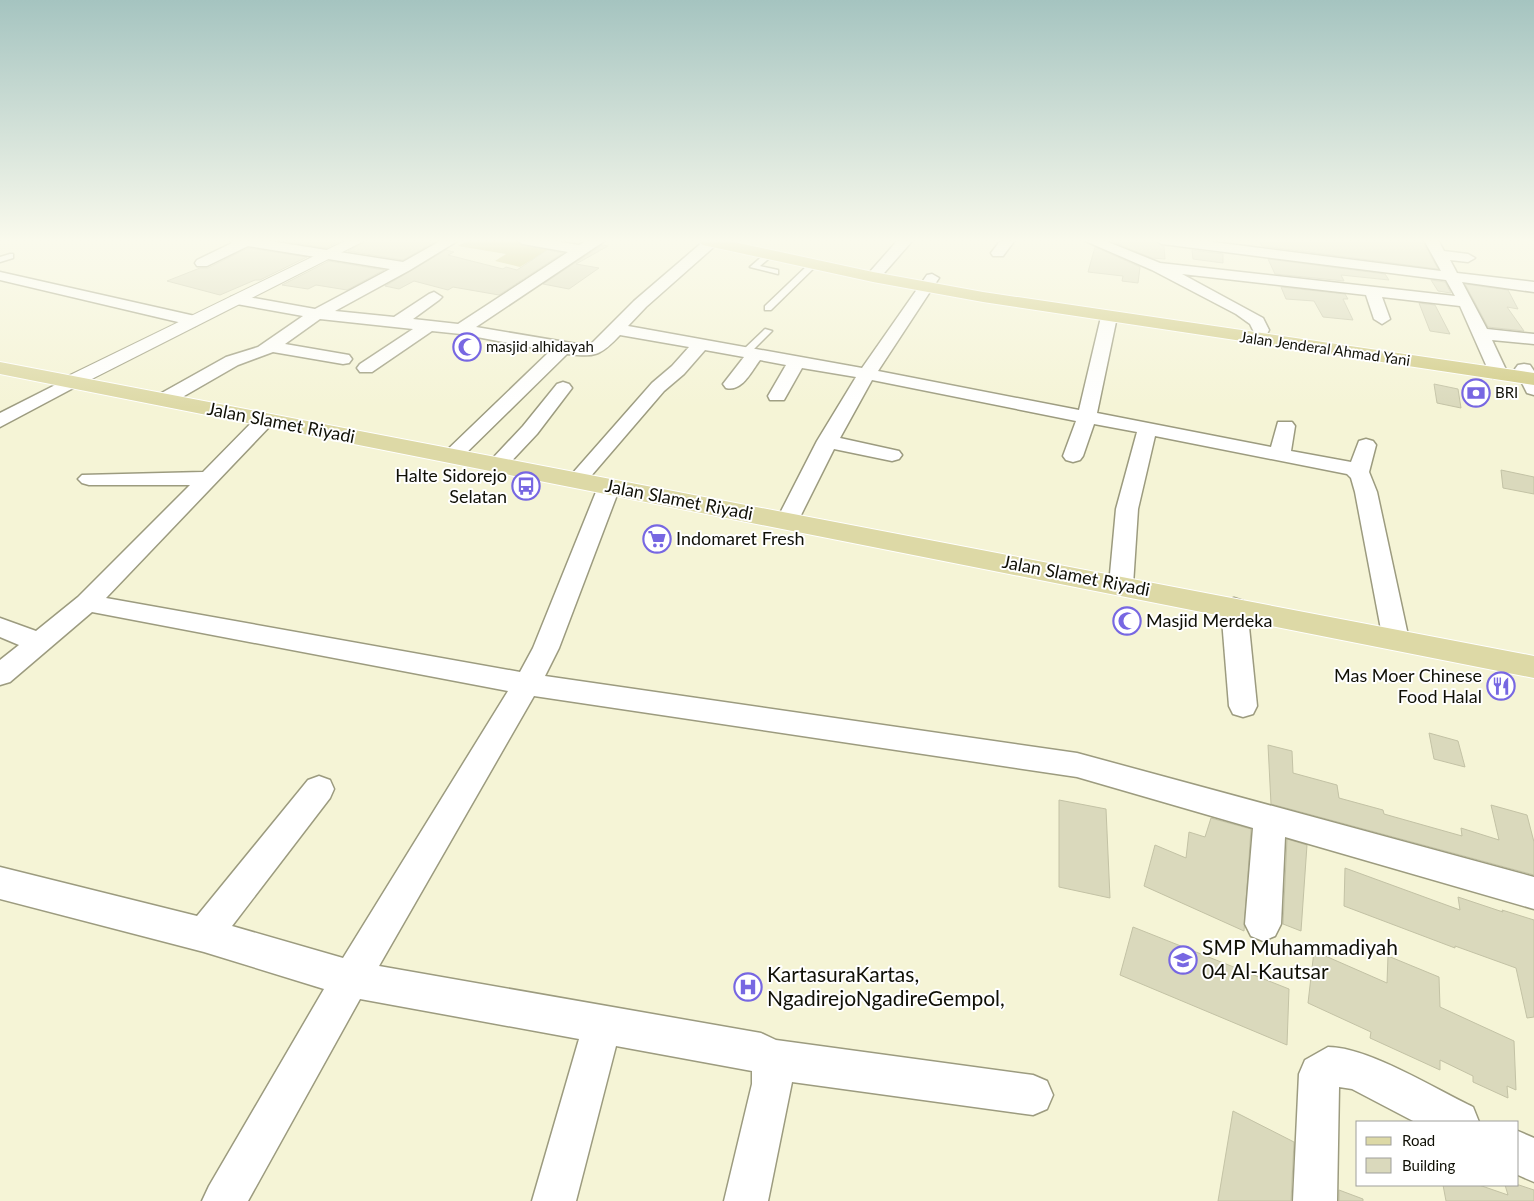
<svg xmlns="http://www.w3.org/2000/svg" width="1534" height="1201" viewBox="0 0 1534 1201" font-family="Lato,sans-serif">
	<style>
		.green { fill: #cac680 }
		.building { fill: #dad9bc; stroke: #c3c2a5 }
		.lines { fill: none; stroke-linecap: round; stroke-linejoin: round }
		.service-casing { stroke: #9c9b7f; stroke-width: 3 }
		.minor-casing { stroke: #9c9b7f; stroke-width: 3 }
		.tertiary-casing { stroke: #9c9b7f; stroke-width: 2 }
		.primary-casing { stroke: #fff; stroke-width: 2 }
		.trunk-casing { stroke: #fff; stroke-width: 2 }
		.service { fill: #fff; fill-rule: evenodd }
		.minor { fill: #fff; fill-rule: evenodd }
		.tertiary { fill: #fff; fill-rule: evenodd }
		.primary { fill: #ddd9a6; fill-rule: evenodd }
		.trunk { fill: #d2cc88; fill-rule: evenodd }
		.labels { text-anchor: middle; stroke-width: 4; stroke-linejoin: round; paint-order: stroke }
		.far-poi-label { font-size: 15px; fill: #101006; stroke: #fff; text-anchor: start }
		.far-street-label { font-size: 15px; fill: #101006; stroke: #fff }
		.street-label { font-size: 18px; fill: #101006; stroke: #fff }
		.poi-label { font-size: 18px; fill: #101006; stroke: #fff; text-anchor: end }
		.near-poi-label { font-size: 21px; fill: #101006; stroke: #fff; text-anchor: start }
	</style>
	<rect width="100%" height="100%" fill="#f5f4d6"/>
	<path class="green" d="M 468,240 L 518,240 L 553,247 L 520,267 L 495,261 L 506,254 L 458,246 Z"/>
	<g class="building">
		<path d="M 286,240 L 309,243 L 316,240 L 328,242 L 342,240 L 326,248 L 280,241 Z"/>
		<path d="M 368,240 L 438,240 L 403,260 L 348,251 Z"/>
		<path d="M 1109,240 L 1154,241 L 1164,246 L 1165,259 L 1152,258 Z"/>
		<path d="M 1259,240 L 1382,240 L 1424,243 L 1438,269 L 1262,246 Z"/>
		<path d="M 602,245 L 608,246 L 576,264 L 599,268 L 569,289 L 543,284 Z"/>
		<path d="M 1095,247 L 1140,267 L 1138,283 L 1122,281 L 1123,276 L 1088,272 Z"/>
		<path d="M 248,248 L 307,257 L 260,280 L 255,280 L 220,295 L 167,281 L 200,268 L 208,268 Z"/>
		<path d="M 446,250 L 454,252 L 448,255 L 503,269 L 506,267 L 517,270 L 547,250 L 563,253 L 499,295 L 453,287 L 448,290 L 414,281 L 399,289 L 385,286 Z"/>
		<path d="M 1192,250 L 1223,254 L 1223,263 L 1193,259 Z"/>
		<path d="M 1268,259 L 1385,274 L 1389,280 L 1341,275 L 1344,281 L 1275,274 Z"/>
		<path d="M 329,261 L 384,270 L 347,290 L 316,285 L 308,289 L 282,285 Z"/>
		<path d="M 1431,280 L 1445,282 L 1451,293 L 1438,291 Z"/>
		<path d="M 1465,284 L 1508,290 L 1518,309 L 1507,307 L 1524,331 L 1488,327 Z"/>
		<path d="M 1281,287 L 1345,294 L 1348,299 L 1343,299 L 1353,320 L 1323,317 L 1314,301 L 1286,299 Z"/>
		<path d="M 1419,303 L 1435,305 L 1450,334 L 1430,331 Z"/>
		<path d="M 1434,384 L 1458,389 L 1461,408 L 1437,403 Z"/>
		<path d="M 1501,470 L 1534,477 L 1534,494 L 1503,488 Z"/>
		<path d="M 1429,733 L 1458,741 L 1465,767 L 1434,759 Z"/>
		<path d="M 1268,745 L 1292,751 L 1293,773 L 1337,785 L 1339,798 L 1383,810 L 1384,814 L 1462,836 L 1461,828 L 1499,840 L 1491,805 L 1527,815 L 1534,842 L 1534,875 L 1271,804 Z"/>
		<path d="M 1059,800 L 1106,809 L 1110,898 L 1059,887 Z"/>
		<path d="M 1211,818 L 1251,829 L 1244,931 L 1144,886 L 1155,845 L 1186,858 L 1189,832 L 1205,837 Z"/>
		<path d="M 1287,839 L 1307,845 L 1301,931 L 1283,924 Z"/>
		<path d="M 1345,868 L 1460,910 L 1458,897 L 1503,912 L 1502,910 L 1534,920 L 1534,1017 L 1527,1018 L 1516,968 L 1455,946 L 1455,948 L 1344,906 Z"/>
		<path d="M 1133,927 L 1289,989 L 1287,1045 L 1120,975 Z"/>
		<path d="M 1314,951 L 1387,983 L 1388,956 L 1439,977 L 1440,1007 L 1514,1041 L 1516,1090 L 1507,1086 L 1508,1098 L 1473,1082 L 1473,1076 L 1440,1060 L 1440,1070 L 1370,1038 L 1371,1032 L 1308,1003 Z"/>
		<path d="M 1233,1111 L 1294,1142 L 1291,1201 L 1218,1201 Z"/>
		<path d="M 1443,1185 L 1479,1185 L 1508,1195 L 1505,1185 L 1519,1185 L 1534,1190 L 1534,1201 L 1446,1201 Z"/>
		<path d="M 1339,1190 L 1363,1199 L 1363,1201 L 1339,1201 Z"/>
	</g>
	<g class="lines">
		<g class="service-casing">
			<g id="service">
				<path d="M 766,253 L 773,255 L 760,266 L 778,270 L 778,274 L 750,267 Z"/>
				<path d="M 10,254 L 13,254 L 13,258 L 0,262 L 0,257 Z"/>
				<path d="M 810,263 L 817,265 L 771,310 L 765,310 L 765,306 Z"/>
				<path d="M 765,329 L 772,331 L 750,353 L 744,353 L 744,349 Z"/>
			</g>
		</g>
		<g class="minor-casing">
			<g id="minor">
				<path d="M 229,240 L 263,240 L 403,262 L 442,240 L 459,240 L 410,270 L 335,311 L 394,317 L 429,294 L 434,292 L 442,297 L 439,300 L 413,319 L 458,324 L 568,252 L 523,244 L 516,240 L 548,240 L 579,245 L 588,240 L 606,240 L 476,327 L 589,346 L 634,301 L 705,240 L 717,240 L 716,245 L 646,307 L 628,326 L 862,368 L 927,275 L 932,274 L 939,278 L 878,371 L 1079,410 L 1101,317 L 1103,314 L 1115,314 L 1117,317 L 1097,413 L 1271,447 L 1278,422 L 1292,422 L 1295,426 L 1291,451 L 1351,462 L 1359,441 L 1366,439 L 1373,441 L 1376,445 L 1369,472 L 1377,492 L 1409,640 L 1405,647 L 1396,649 L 1387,647 L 1383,640 L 1355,492 L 1351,478 L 1347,474 L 1155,436 L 1138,509 L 1133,585 L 1130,591 L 1121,593 L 1112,591 L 1109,585 L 1116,509 L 1137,432 L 1094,424 L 1083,456 L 1080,460 L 1073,462 L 1066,460 L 1063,456 L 1076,421 L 872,380 L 840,438 L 899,451 L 902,455 L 899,459 L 892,461 L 834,449 L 798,521 L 795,526 L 787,528 L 779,526 L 776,521 L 817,441 L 856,377 L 802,368 L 784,400 L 770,400 L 768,396 L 786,365 L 760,360 C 751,372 742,392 726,388 L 723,384 L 744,357 L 705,350 L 684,374 L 664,391 L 585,483 L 578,485 L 571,483 L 567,479 L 571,475 L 652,383 L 672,366 L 689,347 L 620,335 C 600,356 596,357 567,354 L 459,460 L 452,462 L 445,460 L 442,456 L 445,452 L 550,351 L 461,334 L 432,331 L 372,372 L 360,372 L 357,368 L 360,364 L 413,329 L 320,319 L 285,344 L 349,355 L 352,359 L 349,363 L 343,364 L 273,352 L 238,365 L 172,403 L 158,403 L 156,399 L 158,395 L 226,357 L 258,347 L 303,316 L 231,303 L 229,300 L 231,297 L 237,295 L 315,309 L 390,269 L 248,246 L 207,266 L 197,266 L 195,263 L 197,260 L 232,243 Z"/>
				<path d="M 898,240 L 913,240 L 878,280 L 868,280 L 866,277 L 868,274 Z"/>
				<path d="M 1001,240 L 1015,240 L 1003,256 L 993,256 L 991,253 Z"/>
				<path d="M 1083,240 L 1103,240 L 1160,263 L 1455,296 L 1446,280 L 1162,244 L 1155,240 L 1197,240 L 1441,271 L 1424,240 L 1438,240 L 1444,251 L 1468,254 L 1475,258 L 1468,262 L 1450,260 L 1457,273 L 1534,282 L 1534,292 L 1462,282 L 1487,329 L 1534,334 L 1534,344 L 1492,340 L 1508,374 L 1505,378 L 1493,378 L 1490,374 L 1460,306 L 1382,297 L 1390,319 L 1382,324 L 1374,319 L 1366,295 L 1182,274 L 1263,318 L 1269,330 L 1267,334 L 1255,334 L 1250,324 L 1236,314 L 1152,270 Z"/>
				<path d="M 0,272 L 195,316 L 203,321 L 195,326 L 0,280 Z"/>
				<path d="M 1524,364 L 1530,365 L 1534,371 L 1534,395 L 1527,393 L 1515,369 L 1518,365 Z"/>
				<path d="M 73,376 L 79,377 L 82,381 L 79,385 L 0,427 L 0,413 Z"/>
				<path d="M 563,382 L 569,384 L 572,388 L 537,434 L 505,468 L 498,470 L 491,468 L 488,464 L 491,460 L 523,426 L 557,384 Z"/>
				<path d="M 265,414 L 272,416 L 275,420 L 272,424 L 106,598 L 520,672 L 533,648 L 598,487 L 601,482 L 609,481 L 617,482 L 620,487 L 559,648 L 545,676 L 1077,753 L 1534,877 L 1534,909 L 1285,837 L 1281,924 L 1275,936 L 1263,941 L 1251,936 L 1245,924 L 1253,828 L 1077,777 L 534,696 L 379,966 L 761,1033 L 776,1040 L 1033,1075 L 1047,1081 L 1053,1095 L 1047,1109 L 1033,1115 L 792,1082 L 768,1201 L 724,1201 L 752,1084 L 752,1071 L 616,1046 L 576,1201 L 532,1201 L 579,1039 L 360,999 L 248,1201 L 202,1201 L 209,1186 L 324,989 L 204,952 L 0,899 L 0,867 L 197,916 L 308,780 L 319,776 L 330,780 L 334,789 L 330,798 L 232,926 L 343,958 L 508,691 L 92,612 L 10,682 L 0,685 L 0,660 L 19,645 L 0,637 L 0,618 L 36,631 L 78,597 L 190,485 L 89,485 L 82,483 L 78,479 L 82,475 L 203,472 L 258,416 Z"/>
				<path d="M 1234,598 L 1243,601 L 1247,607 L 1257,706 L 1253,714 L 1243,717 L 1233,714 L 1229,706 L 1221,607 L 1225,601 Z"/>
				<path d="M 1328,1047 C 1368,1047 1435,1089 1473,1107 L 1479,1122 L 1415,1122 L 1352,1089 L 1339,1087 L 1337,1201 L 1293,1201 L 1299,1074 L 1305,1060 Z"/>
				<path d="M 1518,1131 L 1534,1138 L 1534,1182 L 1518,1175 Z"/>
			</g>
		</g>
		<g class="tertiary-casing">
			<path id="tertiary" d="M 347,240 L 366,240 L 80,385 L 73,387 L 66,385 L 63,381 L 66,377 Z"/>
		</g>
		<g class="primary-casing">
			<path id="primary" d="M 0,362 L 1534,656 L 1534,678 L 0,374 Z"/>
		</g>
		<g class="trunk-casing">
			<path id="trunk" d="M 696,240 L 725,240 L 873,272 L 983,292 L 1534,373 L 1534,385 L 983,302 L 873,282 L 703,245 Z"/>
		</g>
		<use href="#service" class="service"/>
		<use href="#minor" class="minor"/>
		<use href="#tertiary" class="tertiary"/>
		<use href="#primary" class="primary"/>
		<use href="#trunk" class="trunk"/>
	</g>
	<linearGradient id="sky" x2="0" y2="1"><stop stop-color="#a5c4c0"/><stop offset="0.59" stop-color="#fafaed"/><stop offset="1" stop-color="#fafaed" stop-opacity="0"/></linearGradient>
	<rect width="1534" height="408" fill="url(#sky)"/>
	<defs>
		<g id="mosque-ring" transform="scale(1.4375)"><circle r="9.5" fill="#fff" stroke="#7767e2" stroke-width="1.5"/><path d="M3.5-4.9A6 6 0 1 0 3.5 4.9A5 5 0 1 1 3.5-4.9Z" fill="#7767e2"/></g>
		<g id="bank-ring" transform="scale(1.4375)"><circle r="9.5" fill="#fff" stroke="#7767e2" stroke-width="1.5"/><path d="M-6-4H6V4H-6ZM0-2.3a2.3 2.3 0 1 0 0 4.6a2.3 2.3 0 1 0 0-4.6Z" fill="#7767e2"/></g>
		<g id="bus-ring" transform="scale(1.4375)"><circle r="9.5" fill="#fff" stroke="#7767e2" stroke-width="1.5"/><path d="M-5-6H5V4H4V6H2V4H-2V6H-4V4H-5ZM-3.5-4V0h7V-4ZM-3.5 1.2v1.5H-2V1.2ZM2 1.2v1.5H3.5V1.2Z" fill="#7767e2"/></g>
		<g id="supermarket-ring" transform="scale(1.4375)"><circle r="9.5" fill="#fff" stroke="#7767e2" stroke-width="1.5"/><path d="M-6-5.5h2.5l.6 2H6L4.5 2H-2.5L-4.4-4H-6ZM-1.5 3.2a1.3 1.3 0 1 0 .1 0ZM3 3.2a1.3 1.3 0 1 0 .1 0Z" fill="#7767e2"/></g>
		<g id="restaurant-ring" transform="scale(1.4375)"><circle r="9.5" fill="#fff" stroke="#7767e2" stroke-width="1.5"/><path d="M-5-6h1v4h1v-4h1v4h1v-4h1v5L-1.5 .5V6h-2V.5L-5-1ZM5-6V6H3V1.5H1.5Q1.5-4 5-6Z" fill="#7767e2"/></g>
		<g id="school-ring" transform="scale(1.4375)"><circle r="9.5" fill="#fff" stroke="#7767e2" stroke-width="1.5"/><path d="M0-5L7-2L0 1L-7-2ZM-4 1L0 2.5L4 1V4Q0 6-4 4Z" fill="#7767e2"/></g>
		<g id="hospital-ring" transform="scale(1.4375)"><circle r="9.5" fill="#fff" stroke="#7767e2" stroke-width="1.5"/><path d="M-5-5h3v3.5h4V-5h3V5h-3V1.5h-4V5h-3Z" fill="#7767e2"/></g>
	</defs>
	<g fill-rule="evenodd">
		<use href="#mosque-ring" x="467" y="347"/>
		<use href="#bank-ring" x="1476" y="393"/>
		<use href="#bus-ring" x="526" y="486"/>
		<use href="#supermarket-ring" x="657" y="539"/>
		<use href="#mosque-ring" x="1127" y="621"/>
		<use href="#restaurant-ring" x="1501" y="686"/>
		<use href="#school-ring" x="1183" y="960"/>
		<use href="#hospital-ring" x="748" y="987"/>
	</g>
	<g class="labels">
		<g class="far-poi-label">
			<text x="486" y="352">masjid alhidayah</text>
			<text x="1495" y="398">BRI</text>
		</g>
		<g class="far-street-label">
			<text transform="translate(1325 349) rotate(8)" y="5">Jalan Jenderal Ahmad Yani</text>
		</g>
		<g class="street-label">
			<text transform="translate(281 423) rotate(11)" y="6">Jalan Slamet Riyadi</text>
			<text transform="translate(679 500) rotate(11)" y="6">Jalan Slamet Riyadi</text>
			<text transform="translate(1076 576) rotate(11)" y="6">Jalan Slamet Riyadi</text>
		</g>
		<g class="poi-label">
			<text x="507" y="482">Halte Sidorejo<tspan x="507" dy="21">Selatan</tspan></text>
			<text x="676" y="545" text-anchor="start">Indomaret Fresh</text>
			<text x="1146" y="627" text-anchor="start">Masjid Merdeka</text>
			<text x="1482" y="682">Mas Moer Chinese<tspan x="1482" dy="21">Food Halal</tspan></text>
		</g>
		<g class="near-poi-label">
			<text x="1202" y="955">SMP Muhammadiyah<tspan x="1202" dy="24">04 Al-Kautsar</tspan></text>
			<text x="767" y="982">KartasuraKartas,<tspan x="767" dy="24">NgadirejoNgadireGempol,</tspan></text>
		</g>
	</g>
	<rect x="1356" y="1121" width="162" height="65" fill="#ffffff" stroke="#9f9f9b"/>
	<rect x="1366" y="1137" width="25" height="8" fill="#ddd9a6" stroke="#9f9f9b"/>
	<text x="1402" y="1146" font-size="15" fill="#101006">Road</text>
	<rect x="1366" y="1158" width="25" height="15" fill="#dad9bc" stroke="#9f9f9b"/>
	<text x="1402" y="1171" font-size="15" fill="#101006">Building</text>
</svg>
